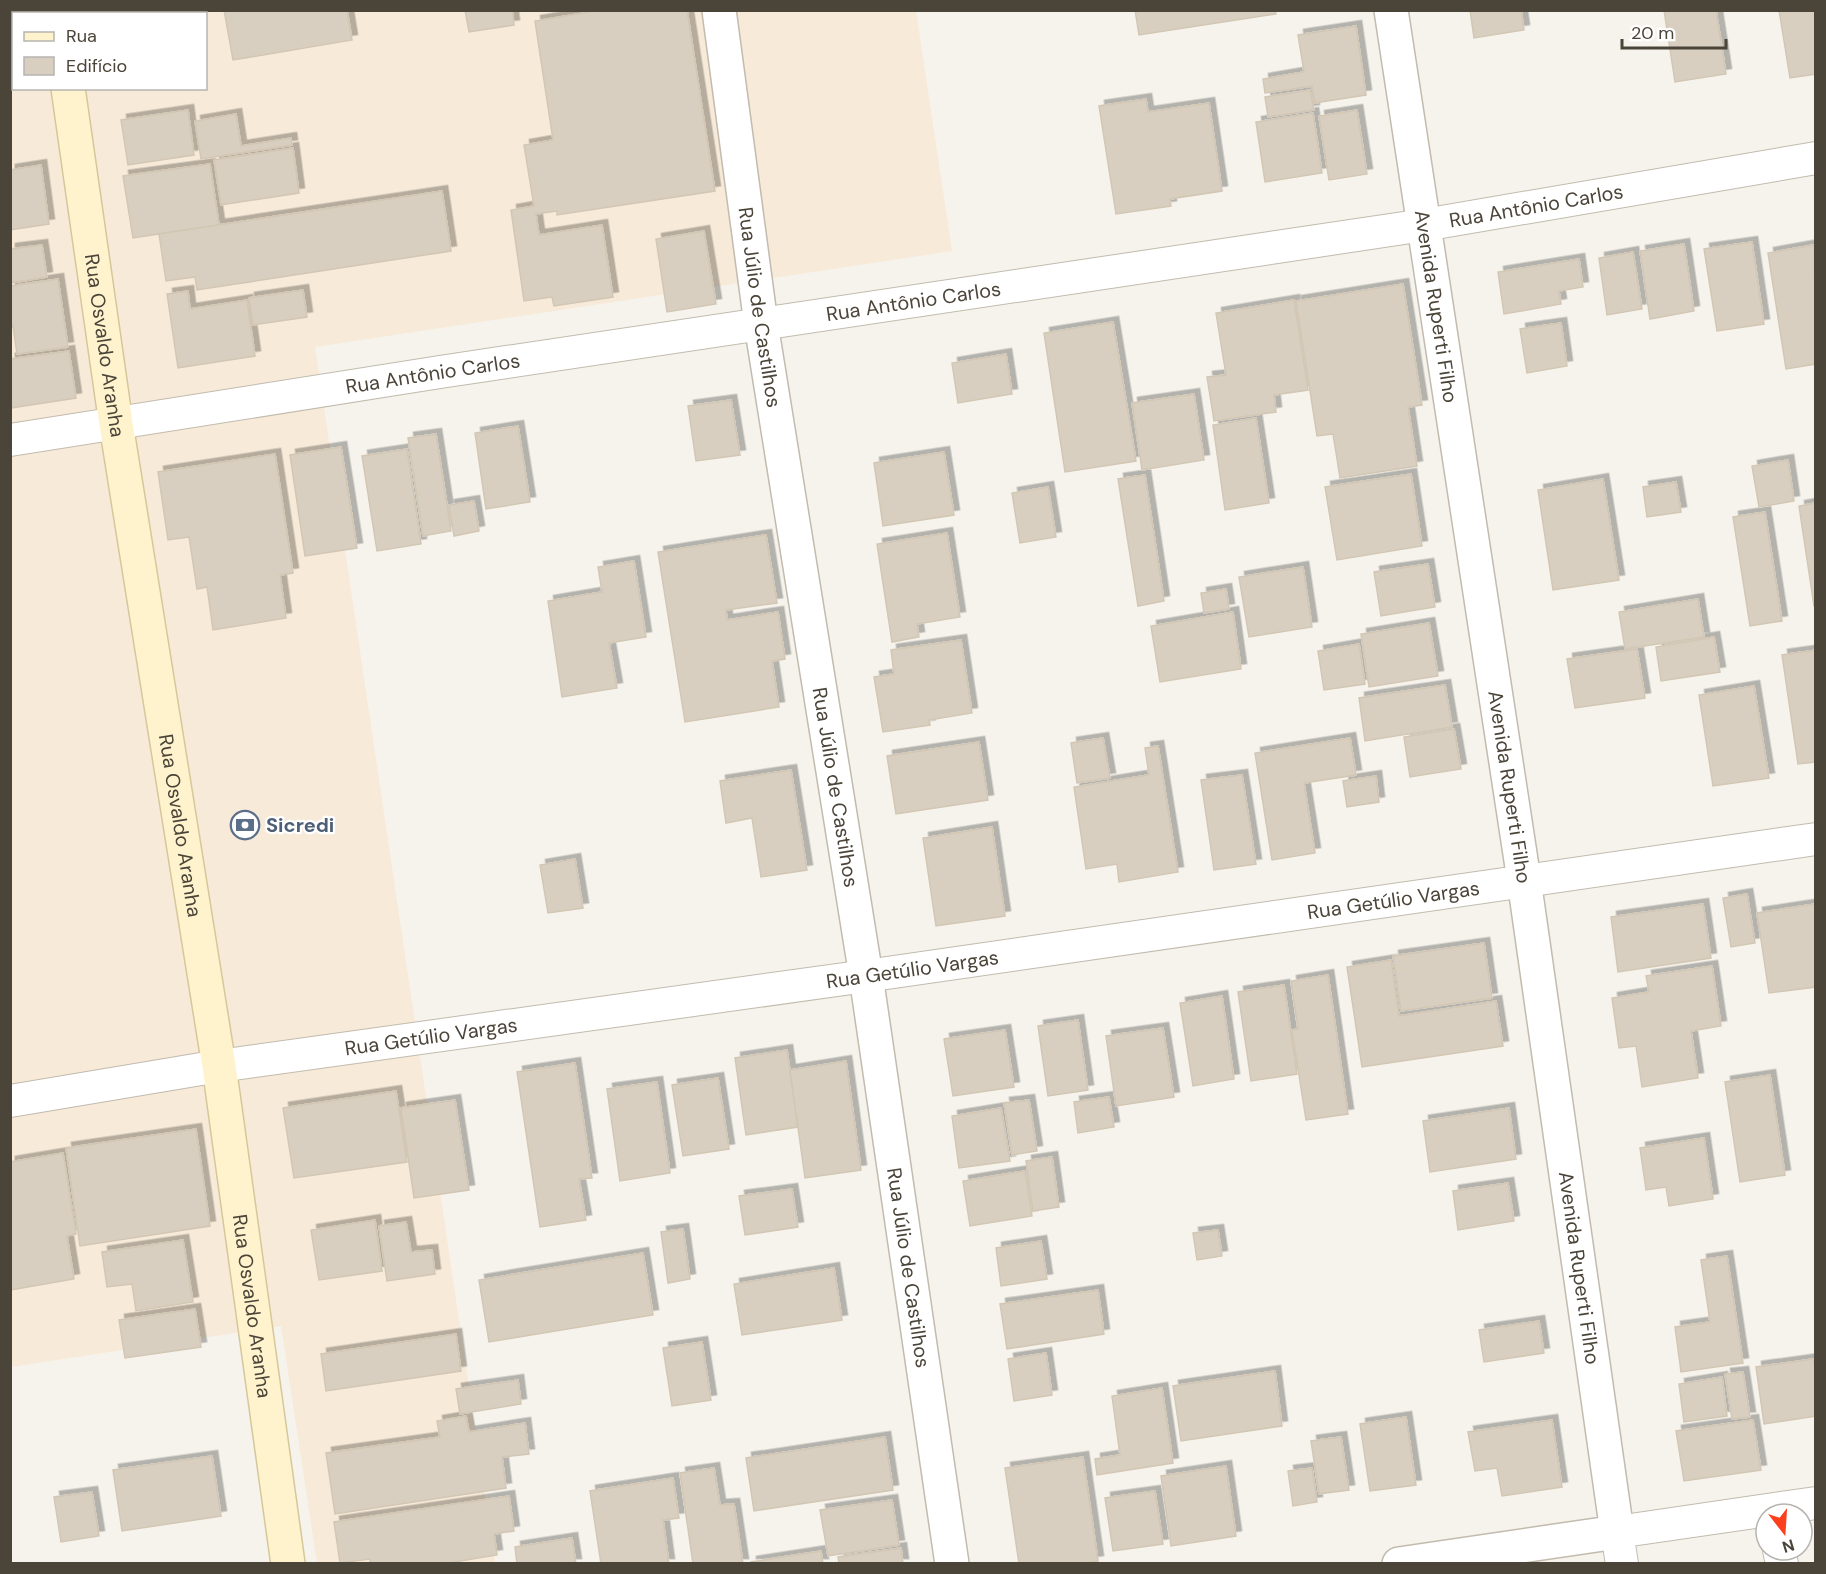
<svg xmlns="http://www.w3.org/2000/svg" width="1826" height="1574" viewBox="0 0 1826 1574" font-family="'DM Sans',sans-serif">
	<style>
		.commercial { fill: #f7ead8; fill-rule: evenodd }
		.building { fill: #d8cfc1; stroke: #d3c7b4; stroke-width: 1.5; filter: url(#shadow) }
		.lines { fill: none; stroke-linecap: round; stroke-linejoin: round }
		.minor-casing { stroke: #c2bbae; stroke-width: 34 }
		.tertiary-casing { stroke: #c2bbae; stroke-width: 36 }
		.secondary-casing { stroke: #d6c79b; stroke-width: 36 }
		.minor { stroke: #fff; stroke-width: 32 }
		.tertiary { stroke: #fff; stroke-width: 33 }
		.secondary { stroke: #fff3cd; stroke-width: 33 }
		.labels { text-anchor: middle; stroke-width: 4.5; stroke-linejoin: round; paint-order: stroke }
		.street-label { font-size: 20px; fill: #4b4439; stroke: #fff }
		.service-label { font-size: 20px; font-weight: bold; fill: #4e5e75; stroke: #fff; text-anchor: start }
	</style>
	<defs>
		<filter id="shadow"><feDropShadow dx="5.5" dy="-5.5" stdDeviation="0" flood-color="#0004"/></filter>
	</defs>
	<rect width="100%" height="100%" fill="#f6f3ec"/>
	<path class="commercial" d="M 11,11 L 916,11 L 952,251 L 315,347 L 495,1563 L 317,1563 L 281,1326 L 11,1367 ZM 14,14 L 206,14 L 206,88 L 14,88 Z"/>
	<g class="building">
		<path d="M 224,10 L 347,10 L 352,40 L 233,60 Z"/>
		<path d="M 465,10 L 512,10 L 514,25 L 469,32 Z"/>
		<path d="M 602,10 L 687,10 L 715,191 L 557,215 L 557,211 L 536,214 L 539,235 L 602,225 L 613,297 L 554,306 L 552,297 L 524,301 L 511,210 L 534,206 L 524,145 L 553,140 L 535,21 Z"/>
		<path d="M 1135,10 L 1275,10 L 1276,14 L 1139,35 Z"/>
		<path d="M 1470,10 L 1521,10 L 1524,30 L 1474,38 Z"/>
		<path d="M 1664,10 L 1716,10 L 1726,74 L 1675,82 Z"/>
		<path d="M 1779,10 L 1816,10 L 1816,74 L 1790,78 Z"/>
		<path d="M 1356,26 L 1366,95 L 1315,103 L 1312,86 L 1265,93 L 1263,79 L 1304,72 L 1298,35 Z"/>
		<path d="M 1310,90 L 1314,110 L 1268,117 L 1265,97 Z"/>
		<path d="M 1146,99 L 1148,112 L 1209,103 L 1222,191 L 1170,199 L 1171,206 L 1116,214 L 1099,106 Z"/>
		<path d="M 188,110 L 194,155 L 128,165 L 121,120 Z"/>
		<path d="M 1357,110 L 1367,174 L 1329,180 L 1319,116 Z"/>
		<path d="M 1313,113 L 1322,173 L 1265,182 L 1256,122 Z"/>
		<path d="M 236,114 L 241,146 L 291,138 L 292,145 L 201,159 L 195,121 Z"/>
		<path d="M 293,148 L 299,193 L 221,205 L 214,160 Z"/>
		<path d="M 210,164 L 219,225 L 133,238 L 123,176 Z"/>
		<path d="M 41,165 L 49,224 L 10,230 L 10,170 Z"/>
		<path d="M 442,191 L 451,251 L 197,290 L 195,277 L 166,281 L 159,234 Z"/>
		<path d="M 704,231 L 716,304 L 667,312 L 656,239 Z"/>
		<path d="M 1752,242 L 1764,324 L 1717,331 L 1704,249 Z"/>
		<path d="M 1684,244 L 1694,311 L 1650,319 L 1640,251 Z"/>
		<path d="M 42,245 L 47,277 L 10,283 L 10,249 Z"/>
		<path d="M 1814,245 L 1816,364 L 1786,369 L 1768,253 Z"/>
		<path d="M 1633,252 L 1642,309 L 1607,315 L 1599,258 Z"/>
		<path d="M 1579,259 L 1583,287 L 1559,291 L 1561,304 L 1504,314 L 1498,272 Z"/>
		<path d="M 58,279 L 68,347 L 17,354 L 13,326 L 10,327 L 10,286 Z"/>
		<path d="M 1403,284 L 1422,405 L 1408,407 L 1417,466 L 1340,478 L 1333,434 L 1317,436 L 1296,301 Z"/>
		<path d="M 303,290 L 307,317 L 253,325 L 249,298 Z"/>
		<path d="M 188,291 L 190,309 L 247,300 L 255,356 L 178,368 L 167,294 Z"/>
		<path d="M 1294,300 L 1308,390 L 1274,395 L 1276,412 L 1214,421 L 1207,377 L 1226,375 L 1216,313 Z"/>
		<path d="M 1113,322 L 1136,461 L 1065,472 L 1044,333 Z"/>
		<path d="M 1561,323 L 1567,366 L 1527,373 L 1520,329 Z"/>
		<path d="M 69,351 L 76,398 L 12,408 L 10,395 L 10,359 Z"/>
		<path d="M 1006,354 L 1012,394 L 958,403 L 952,363 Z"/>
		<path d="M 1194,394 L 1204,460 L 1142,470 L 1132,403 Z"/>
		<path d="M 731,400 L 740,455 L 696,461 L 688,406 Z"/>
		<path d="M 1256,418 L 1269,503 L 1225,510 L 1213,425 Z"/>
		<path d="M 518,426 L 530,502 L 486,509 L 475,433 Z"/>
		<path d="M 436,434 L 451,531 L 423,536 L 408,438 Z"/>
		<path d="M 341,447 L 357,548 L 305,556 L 290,455 Z"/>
		<path d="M 407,449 L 421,544 L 377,551 L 362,456 Z"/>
		<path d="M 944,452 L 954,515 L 883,526 L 874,463 Z"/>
		<path d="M 275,454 L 293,573 L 280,575 L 286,618 L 213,630 L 207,587 L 197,589 L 189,537 L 168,540 L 158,472 Z"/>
		<path d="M 1788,460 L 1794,501 L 1759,507 L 1752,466 Z"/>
		<path d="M 1411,474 L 1422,546 L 1337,560 L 1325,487 Z"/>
		<path d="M 1145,475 L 1164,601 L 1138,606 L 1118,479 Z"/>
		<path d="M 1603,479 L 1619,580 L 1553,590 L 1538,490 Z"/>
		<path d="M 1676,482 L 1681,512 L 1647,517 L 1643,487 Z"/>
		<path d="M 1048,487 L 1056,537 L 1020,543 L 1012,493 Z"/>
		<path d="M 474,501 L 479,531 L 454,536 L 449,505 Z"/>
		<path d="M 1816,503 L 1816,606 L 1814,606 L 1799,506 Z"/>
		<path d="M 1765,512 L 1782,621 L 1750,626 L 1733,517 Z"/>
		<path d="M 947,533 L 960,617 L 917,624 L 919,637 L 892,642 L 877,544 Z"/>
		<path d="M 766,535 L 777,603 L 726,610 L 727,620 L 778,612 L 785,659 L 772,661 L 779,707 L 685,722 L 658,552 Z"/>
		<path d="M 634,561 L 646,637 L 609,643 L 617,688 L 562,697 L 548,601 L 602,592 L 598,567 Z"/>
		<path d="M 1428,564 L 1435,607 L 1381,616 L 1374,572 Z"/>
		<path d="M 1303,567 L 1312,627 L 1249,637 L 1239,577 Z"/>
		<path d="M 1226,589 L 1229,609 L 1204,613 L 1201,593 Z"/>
		<path d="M 1698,599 L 1704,637 L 1625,649 L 1619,612 Z"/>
		<path d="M 1233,612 L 1241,669 L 1160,682 L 1151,626 Z"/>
		<path d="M 1429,623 L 1438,676 L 1369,687 L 1361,634 Z"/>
		<path d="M 1714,637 L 1720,672 L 1661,681 L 1656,647 Z"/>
		<path d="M 961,640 L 972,713 L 929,720 L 930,725 L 883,732 L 874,677 L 894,674 L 891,650 Z"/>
		<path d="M 1359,644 L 1365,684 L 1324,690 L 1318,651 Z"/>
		<path d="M 1637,649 L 1645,698 L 1575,708 L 1567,659 Z"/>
		<path d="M 1816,650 L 1816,762 L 1798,764 L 1782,655 Z"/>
		<path d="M 1445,685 L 1452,727 L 1365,741 L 1359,698 Z"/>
		<path d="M 1754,686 L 1769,778 L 1713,786 L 1699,695 Z"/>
		<path d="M 1454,729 L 1461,769 L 1410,777 L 1404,737 Z"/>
		<path d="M 1103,738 L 1110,778 L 1077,783 L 1071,743 Z"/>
		<path d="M 1350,738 L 1356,775 L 1304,783 L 1315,853 L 1272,860 L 1255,753 Z"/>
		<path d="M 979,742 L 988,800 L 896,814 L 887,756 Z"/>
		<path d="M 1158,746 L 1178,872 L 1119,882 L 1117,864 L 1086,869 L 1074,787 L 1149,775 L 1145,748 Z"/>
		<path d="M 791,770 L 807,870 L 761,877 L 752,818 L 726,823 L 720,781 Z"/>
		<path d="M 1242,775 L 1256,864 L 1214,870 L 1201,780 Z"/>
		<path d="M 1376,776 L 1379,802 L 1347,807 L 1343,781 Z"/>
		<path d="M 992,827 L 1005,916 L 936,926 L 923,838 Z"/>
		<path d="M 575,859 L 583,908 L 548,913 L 540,865 Z"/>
		<path d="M 1747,894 L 1755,943 L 1731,947 L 1723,898 Z"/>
		<path d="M 1703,904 L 1711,958 L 1618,972 L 1611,917 Z"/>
		<path d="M 1815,904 L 1816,987 L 1769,993 L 1757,913 Z"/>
		<path d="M 1484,943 L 1492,998 L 1401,1011 L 1393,956 Z"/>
		<path d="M 1391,960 L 1399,1016 L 1496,1001 L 1503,1046 L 1362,1067 L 1347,967 Z"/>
		<path d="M 1712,966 L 1721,1026 L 1691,1031 L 1698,1078 L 1642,1087 L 1636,1046 L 1619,1048 L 1612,998 L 1649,992 L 1646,976 Z"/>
		<path d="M 1328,975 L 1348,1114 L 1306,1120 L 1292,1030 L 1298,1029 L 1291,981 Z"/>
		<path d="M 1284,985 L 1297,1074 L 1251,1081 L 1238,992 Z"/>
		<path d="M 1222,996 L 1234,1079 L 1193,1086 L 1180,1003 Z"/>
		<path d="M 1078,1020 L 1088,1090 L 1048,1096 L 1038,1026 Z"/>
		<path d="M 1163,1028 L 1174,1097 L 1116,1106 L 1106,1036 Z"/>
		<path d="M 1005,1030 L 1014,1087 L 953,1096 L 944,1039 Z"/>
		<path d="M 787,1050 L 798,1127 L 746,1135 L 735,1058 Z"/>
		<path d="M 846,1061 L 861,1170 L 805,1178 L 790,1070 Z"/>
		<path d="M 575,1063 L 592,1178 L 579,1179 L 586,1220 L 540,1227 L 517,1072 Z"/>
		<path d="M 1770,1075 L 1785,1175 L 1740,1182 L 1725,1082 Z"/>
		<path d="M 718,1078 L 729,1149 L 683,1156 L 672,1085 Z"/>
		<path d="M 657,1082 L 670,1173 L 620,1181 L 607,1089 Z"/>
		<path d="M 396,1091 L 407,1162 L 294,1178 L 283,1108 Z"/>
		<path d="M 1109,1097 L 1114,1127 L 1078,1133 L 1074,1102 Z"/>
		<path d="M 455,1100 L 469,1190 L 414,1198 L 401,1108 Z"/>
		<path d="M 1029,1100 L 1037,1151 L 1012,1155 L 1004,1103 Z"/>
		<path d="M 1001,1108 L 1010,1161 L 959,1168 L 952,1116 Z"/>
		<path d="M 1509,1108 L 1516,1159 L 1430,1172 L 1423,1121 Z"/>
		<path d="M 196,1129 L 210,1226 L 80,1246 L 66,1148 Z"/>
		<path d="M 1704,1138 L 1713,1199 L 1669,1206 L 1666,1187 L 1646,1190 L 1640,1148 Z"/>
		<path d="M 63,1153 L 76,1234 L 67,1236 L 74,1279 L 10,1290 L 10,1162 Z"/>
		<path d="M 1052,1157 L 1059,1207 L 1033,1211 L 1026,1161 Z"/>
		<path d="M 1025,1171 L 1032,1216 L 970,1226 L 963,1181 Z"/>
		<path d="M 1508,1183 L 1514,1221 L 1458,1230 L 1453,1191 Z"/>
		<path d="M 792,1189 L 798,1227 L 745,1235 L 739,1196 Z"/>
		<path d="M 375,1220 L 382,1271 L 319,1280 L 311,1230 Z"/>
		<path d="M 406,1222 L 411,1252 L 432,1250 L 435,1274 L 387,1281 L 379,1226 Z"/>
		<path d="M 683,1229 L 690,1279 L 668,1283 L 661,1232 Z"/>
		<path d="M 1218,1230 L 1222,1256 L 1197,1260 L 1193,1233 Z"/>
		<path d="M 183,1240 L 193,1302 L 136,1311 L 132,1284 L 107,1287 L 102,1252 Z"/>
		<path d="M 1041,1241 L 1047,1279 L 1001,1286 L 996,1248 Z"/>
		<path d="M 643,1253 L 653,1315 L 489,1342 L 479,1280 Z"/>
		<path d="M 1727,1256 L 1743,1363 L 1681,1372 L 1675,1327 L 1710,1322 L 1701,1260 Z"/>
		<path d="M 834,1268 L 842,1320 L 742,1335 L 734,1284 Z"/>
		<path d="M 1098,1290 L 1104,1334 L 1007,1349 L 1000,1304 Z"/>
		<path d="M 195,1309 L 201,1347 L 125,1358 L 119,1320 Z"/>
		<path d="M 1539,1321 L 1544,1353 L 1484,1362 L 1479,1330 Z"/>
		<path d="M 456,1334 L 461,1371 L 326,1391 L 321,1354 Z"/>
		<path d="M 702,1342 L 711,1400 L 672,1406 L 663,1348 Z"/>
		<path d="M 1046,1353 L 1052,1395 L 1014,1401 L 1008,1359 Z"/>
		<path d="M 1813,1359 L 1816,1373 L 1816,1416 L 1764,1424 L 1756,1367 Z"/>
		<path d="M 1275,1371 L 1282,1426 L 1181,1441 L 1173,1386 Z"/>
		<path d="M 1743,1372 L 1750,1417 L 1732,1419 L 1725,1374 Z"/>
		<path d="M 1722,1377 L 1727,1416 L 1684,1422 L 1679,1384 Z"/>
		<path d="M 518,1380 L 521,1404 L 460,1414 L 456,1389 Z"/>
		<path d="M 1162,1388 L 1173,1463 L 1097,1475 L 1095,1459 L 1120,1455 L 1112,1396 Z"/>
		<path d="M 466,1416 L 469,1432 L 525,1423 L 529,1454 L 502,1457 L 506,1488 L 335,1514 L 326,1453 L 440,1437 L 437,1421 Z"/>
		<path d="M 1406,1417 L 1416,1485 L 1370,1491 L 1360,1424 Z"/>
		<path d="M 1552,1420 L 1562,1487 L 1502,1496 L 1497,1468 L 1475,1471 L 1468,1432 Z"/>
		<path d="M 1753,1420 L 1761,1470 L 1684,1481 L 1676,1431 Z"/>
		<path d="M 885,1437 L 893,1490 L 754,1511 L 746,1458 Z"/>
		<path d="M 1341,1437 L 1349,1490 L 1319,1494 L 1311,1441 Z"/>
		<path d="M 212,1456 L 221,1516 L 122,1531 L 113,1470 Z"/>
		<path d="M 1083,1457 L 1098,1561 L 1080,1564 L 1019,1564 L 1005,1468 Z"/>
		<path d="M 1226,1466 L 1236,1536 L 1171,1546 L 1161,1476 Z"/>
		<path d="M 714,1468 L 720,1505 L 734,1504 L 743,1564 L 693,1564 L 680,1473 Z"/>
		<path d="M 1312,1468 L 1317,1502 L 1293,1506 L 1288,1471 Z"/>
		<path d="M 673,1478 L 679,1518 L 663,1520 L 669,1564 L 601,1564 L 590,1491 Z"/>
		<path d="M 1155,1491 L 1163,1544 L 1113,1551 L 1105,1498 Z"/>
		<path d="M 92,1492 L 99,1536 L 61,1542 L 54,1497 Z"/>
		<path d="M 509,1496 L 514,1531 L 494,1534 L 497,1555 L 442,1564 L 370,1564 L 370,1559 L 340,1563 L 334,1522 Z"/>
		<path d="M 892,1500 L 899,1545 L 828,1556 L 820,1510 Z"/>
		<path d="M 572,1538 L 576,1564 L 517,1564 L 515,1547 Z"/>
		<path d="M 901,1548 L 903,1564 L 839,1564 L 838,1557 Z"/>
		<path d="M 821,1551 L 823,1564 L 751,1564 L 751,1562 Z"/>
	</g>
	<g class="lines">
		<g class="minor-casing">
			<g id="minor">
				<path id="s1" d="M 10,440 L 440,372 L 1424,225 L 1816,158"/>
				<path id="s2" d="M 10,1101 L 219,1066 L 866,976 L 1816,839"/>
				<path d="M 1779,1550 L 1782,1564"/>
				<path d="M 1622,1564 L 1617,1532 L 1816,1503"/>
			</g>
		</g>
		<g class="tertiary-casing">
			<g id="tertiary">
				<path id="s3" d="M 719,10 L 761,324 L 866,976 L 952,1564"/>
				<path id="s4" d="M 1391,10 L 1524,880 L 1617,1532 L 1399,1564"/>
			</g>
		</g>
		<g class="secondary-casing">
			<g id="secondary">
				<path d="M 56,10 L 57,14"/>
				<path id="s5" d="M 68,88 L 116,424 L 219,1066 L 288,1564"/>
			</g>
		</g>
		<use href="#minor" class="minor"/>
		<use href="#tertiary" class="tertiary"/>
		<use href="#secondary" class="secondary"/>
	</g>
	<defs>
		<g id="bank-ring" transform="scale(1.5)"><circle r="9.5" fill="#fff" stroke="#5c6f8a" stroke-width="1.5"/><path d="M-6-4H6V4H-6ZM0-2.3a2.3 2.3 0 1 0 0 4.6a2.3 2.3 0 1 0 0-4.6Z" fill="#5c6f8a"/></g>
	</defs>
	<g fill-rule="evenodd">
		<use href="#bank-ring" x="245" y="825"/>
	</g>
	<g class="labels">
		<g class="street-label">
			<text dy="7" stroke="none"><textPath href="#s1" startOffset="1544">Rua Antônio Carlos</textPath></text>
			<text dy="7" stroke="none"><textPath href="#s1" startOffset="914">Rua Antônio Carlos</textPath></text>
			<text dy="7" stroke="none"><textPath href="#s4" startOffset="300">Avenida Ruperti Filho</textPath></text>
			<text dy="7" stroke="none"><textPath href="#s3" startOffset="300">Rua Júlio de Castilhos</textPath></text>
			<text dy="7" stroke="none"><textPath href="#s5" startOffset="260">Rua Osvaldo Aranha</textPath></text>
			<text dy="7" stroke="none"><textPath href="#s1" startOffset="428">Rua Antônio Carlos</textPath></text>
			<text dy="7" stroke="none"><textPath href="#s3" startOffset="786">Rua Júlio de Castilhos</textPath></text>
			<text dy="7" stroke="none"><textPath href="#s4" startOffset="786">Avenida Ruperti Filho</textPath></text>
			<text dy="7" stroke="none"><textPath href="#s5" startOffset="746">Rua Osvaldo Aranha</textPath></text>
			<text dy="7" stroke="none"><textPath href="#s2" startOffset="1398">Rua Getúlio Vargas</textPath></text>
			<text dy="7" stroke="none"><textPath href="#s2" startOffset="912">Rua Getúlio Vargas</textPath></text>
			<text dy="7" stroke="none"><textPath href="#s2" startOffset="426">Rua Getúlio Vargas</textPath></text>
			<text dy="7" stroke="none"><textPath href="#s3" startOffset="1272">Rua Júlio de Castilhos</textPath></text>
			<text dy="7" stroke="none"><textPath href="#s4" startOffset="1272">Avenida Ruperti Filho</textPath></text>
			<text dy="7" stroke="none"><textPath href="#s5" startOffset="1232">Rua Osvaldo Aranha</textPath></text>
		</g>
		<g class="service-label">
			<text x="266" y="832">Sicredi</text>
		</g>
	</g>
	<rect width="1826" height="1574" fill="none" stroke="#4b4439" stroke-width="24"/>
	<rect x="12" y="12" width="195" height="78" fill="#ffffff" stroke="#b7b4b0" stroke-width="1.5"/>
	<rect x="24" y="32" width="30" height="9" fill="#fff3cd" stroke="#b7b4b0" stroke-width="1.5"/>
	<text x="66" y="42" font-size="18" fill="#4b4439">Rua</text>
	<rect x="24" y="57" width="30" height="18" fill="#d8cfc1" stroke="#b7b4b0" stroke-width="1.5"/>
	<text x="66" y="72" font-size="18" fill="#4b4439">Edifício</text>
	<g transform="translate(1784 1532) rotate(163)"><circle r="28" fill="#ffffff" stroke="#b7b4b0" stroke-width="1.5"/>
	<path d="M0-4.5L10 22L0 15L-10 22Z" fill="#fc3f1d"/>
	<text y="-9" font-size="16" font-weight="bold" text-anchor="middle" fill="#4b4439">N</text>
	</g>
	<path d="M1622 39v9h104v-9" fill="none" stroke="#4b4439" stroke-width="3"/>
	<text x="1631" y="39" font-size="18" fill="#4b4439" stroke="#ffffff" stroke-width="4.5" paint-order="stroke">20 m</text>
</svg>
